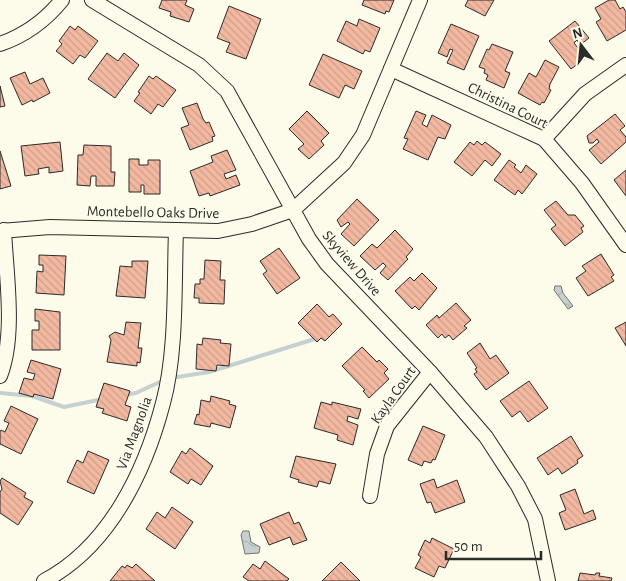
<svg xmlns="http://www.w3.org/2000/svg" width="626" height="581" viewBox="0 0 626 581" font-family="'Alegreya Sans',sans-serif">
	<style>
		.water { fill: url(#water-waves); stroke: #74746e }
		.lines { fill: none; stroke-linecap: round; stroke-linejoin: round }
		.stream { stroke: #c7d0d0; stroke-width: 4 }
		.building { fill: url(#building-back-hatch); stroke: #2b2b2b }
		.minor-casing { stroke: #2b2b2b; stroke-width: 16 }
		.minor { stroke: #fdfbea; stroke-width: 14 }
		.labels { text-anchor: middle; stroke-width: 4; stroke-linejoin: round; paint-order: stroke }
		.street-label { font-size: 15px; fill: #2b2b2b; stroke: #fdfbea }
	</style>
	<defs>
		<pattern id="water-waves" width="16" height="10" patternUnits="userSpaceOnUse" patternTransform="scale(1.25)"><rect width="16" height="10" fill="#c7d0d0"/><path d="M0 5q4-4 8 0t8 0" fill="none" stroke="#abb3b3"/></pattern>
		<pattern id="building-back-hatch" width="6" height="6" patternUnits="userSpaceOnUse" patternTransform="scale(1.25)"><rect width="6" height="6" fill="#f2b8a0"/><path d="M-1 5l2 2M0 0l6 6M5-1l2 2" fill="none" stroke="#d09e8a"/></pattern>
	</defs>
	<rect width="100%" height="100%" fill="#fdfbea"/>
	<g class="water">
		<path d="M 555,286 L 561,286 L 563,293 L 573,306 L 568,309 L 554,290 Z"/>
		<path d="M 243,531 L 249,531 L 251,542 L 260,547 L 259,553 L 245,554 L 241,535 Z"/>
	</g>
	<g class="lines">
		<g class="stream">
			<path d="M 171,378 L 209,372 L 318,338"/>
			<path d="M 0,393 L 32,396 L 64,407 L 103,399"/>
			<path d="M 124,395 L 136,393 L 164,380"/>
		</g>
	</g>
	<g class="building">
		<path d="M 162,0 L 187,0 L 185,5 L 194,9 L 189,22 L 170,16 L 171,12 L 159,8 Z"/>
		<path d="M 364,0 L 394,0 L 389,12 L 386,11 L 385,14 L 362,5 Z"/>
		<path d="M 468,0 L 494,0 L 485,16 L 465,6 Z"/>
		<path d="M 609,0 L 615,0 L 620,9 L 623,7 L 626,12 L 626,30 L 607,41 L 596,22 L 601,19 L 595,8 Z"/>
		<path d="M 229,6 L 261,19 L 246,59 L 226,52 L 230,43 L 217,38 Z"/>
		<path d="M 359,19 L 380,28 L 370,52 L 365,50 L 363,54 L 337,41 L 346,21 L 357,26 Z"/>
		<path d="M 575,21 L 589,38 L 580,45 L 577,40 L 574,43 L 586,58 L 571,69 L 549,41 Z"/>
		<path d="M 451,24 L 479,36 L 464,70 L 447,63 L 453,50 L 450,49 L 447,57 L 438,53 Z"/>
		<path d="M 70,26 L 75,30 L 78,26 L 98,41 L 85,58 L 80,55 L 73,64 L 56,51 L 62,44 L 59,41 Z"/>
		<path d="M 492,44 L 513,52 L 505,71 L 510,73 L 504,88 L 486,80 L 488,75 L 484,73 L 485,69 L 479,67 L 487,49 L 489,50 Z"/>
		<path d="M 107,53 L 118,61 L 124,53 L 139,65 L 115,98 L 88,79 Z"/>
		<path d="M 323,54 L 362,71 L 354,89 L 345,85 L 339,98 L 309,85 Z"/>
		<path d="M 545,60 L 559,67 L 550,84 L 549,89 L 551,90 L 544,103 L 542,102 L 540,105 L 518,93 L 529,73 L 536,77 Z"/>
		<path d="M 25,72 L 30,84 L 43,78 L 50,93 L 33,102 L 32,100 L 22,105 L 10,78 Z"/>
		<path d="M 149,76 L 153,79 L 156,76 L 176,90 L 163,107 L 158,104 L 151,114 L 134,101 L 140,93 L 138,92 Z"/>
		<path d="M 0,86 L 5,106 L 0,107 Z"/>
		<path d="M 197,103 L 203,119 L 206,123 L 209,122 L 215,136 L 212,137 L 213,141 L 190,150 L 181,128 L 189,125 L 182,108 Z"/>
		<path d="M 307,111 L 329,133 L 321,141 L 324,145 L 309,159 L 298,149 L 304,144 L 289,129 Z"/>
		<path d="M 416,111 L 426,115 L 422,124 L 427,127 L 432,115 L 451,125 L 445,139 L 438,137 L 428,160 L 403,149 L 408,139 L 404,138 Z"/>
		<path d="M 615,114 L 625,126 L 620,130 L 626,137 L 626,142 L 601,164 L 589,150 L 599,142 L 597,139 L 593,143 L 589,143 L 587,136 Z"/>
		<path d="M 477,141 L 482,145 L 485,142 L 501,154 L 492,166 L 485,160 L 472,176 L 454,162 L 470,142 L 474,145 Z"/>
		<path d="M 60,142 L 63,171 L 49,173 L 49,167 L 38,169 L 39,174 L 25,176 L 21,146 Z"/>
		<path d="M 84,145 L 111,146 L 111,172 L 115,172 L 114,186 L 96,186 L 96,176 L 91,176 L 90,186 L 77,185 L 78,155 L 83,155 Z"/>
		<path d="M 227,150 L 236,170 L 224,174 L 226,179 L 236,175 L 240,185 L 210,196 L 209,193 L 199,196 L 190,171 L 213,162 L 211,156 Z"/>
		<path d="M 0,151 L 11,186 L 0,189 Z"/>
		<path d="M 129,159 L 139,159 L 139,165 L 148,165 L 148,160 L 160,160 L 160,194 L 144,194 L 144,185 L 141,185 L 141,192 L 129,192 Z"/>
		<path d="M 509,160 L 516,165 L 514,167 L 521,173 L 526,165 L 537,174 L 522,194 L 518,190 L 515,195 L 494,180 Z"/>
		<path d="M 626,170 L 626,196 L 614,180 Z"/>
		<path d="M 357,199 L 379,220 L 354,246 L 341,234 L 350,224 L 348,222 L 341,227 L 337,220 Z"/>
		<path d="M 556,201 L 568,215 L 575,215 L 584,226 L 581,228 L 583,232 L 565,246 L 551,229 L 556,225 L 544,210 Z"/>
		<path d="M 395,230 L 413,249 L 406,257 L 408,259 L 388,280 L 380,273 L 386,266 L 383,263 L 375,270 L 360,256 L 372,244 L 377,248 Z"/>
		<path d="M 279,248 L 300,278 L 277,294 L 263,274 L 267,271 L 260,261 Z"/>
		<path d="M 601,254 L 614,275 L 611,277 L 614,281 L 588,296 L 576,278 L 586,271 L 582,266 Z"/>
		<path d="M 39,255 L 66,256 L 64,295 L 36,293 L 37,271 L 43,272 L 43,265 L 39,265 Z"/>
		<path d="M 205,260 L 221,261 L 220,280 L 225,280 L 224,304 L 199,303 L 199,298 L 194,298 L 195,284 L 200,284 L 200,279 L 204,279 Z"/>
		<path d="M 132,261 L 148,261 L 145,298 L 116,296 L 120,266 L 132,267 Z"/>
		<path d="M 422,273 L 437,288 L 419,310 L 415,306 L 412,309 L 395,291 L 410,277 L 414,281 Z"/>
		<path d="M 456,303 L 471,320 L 464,326 L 467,328 L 453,340 L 449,335 L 445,338 L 442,334 L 438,338 L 426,325 L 437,315 L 439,318 Z"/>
		<path d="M 317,304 L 329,317 L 333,314 L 342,324 L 325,341 L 321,338 L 317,342 L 298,323 Z"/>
		<path d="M 35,309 L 60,312 L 60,350 L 32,350 L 32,330 L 39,330 L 39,321 L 35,321 Z"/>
		<path d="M 126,322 L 141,323 L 138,348 L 142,348 L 140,363 L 137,362 L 137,366 L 107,362 L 111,340 L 109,336 L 115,332 L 124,335 Z"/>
		<path d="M 626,322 L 626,346 L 615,328 Z"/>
		<path d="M 203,338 L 221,340 L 220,343 L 231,344 L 229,366 L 217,365 L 216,371 L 196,369 L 197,344 L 202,345 Z"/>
		<path d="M 480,343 L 490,359 L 496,355 L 509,373 L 486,390 L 474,374 L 477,372 L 475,369 L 477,368 L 467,353 Z"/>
		<path d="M 362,347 L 377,362 L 379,360 L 388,369 L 384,373 L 389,379 L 369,398 L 363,391 L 365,390 L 342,366 Z"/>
		<path d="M 31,360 L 61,369 L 53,399 L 34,394 L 33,397 L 19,393 L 24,378 L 33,380 L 35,374 L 27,372 Z"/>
		<path d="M 529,381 L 548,408 L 528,422 L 520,411 L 512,417 L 500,401 Z"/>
		<path d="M 104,383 L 130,391 L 125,405 L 131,407 L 127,421 L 102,413 L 104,409 L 96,407 Z"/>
		<path d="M 211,396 L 230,401 L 229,404 L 236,406 L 230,428 L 211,423 L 210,427 L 194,424 L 197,414 L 199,415 L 201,400 L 210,402 Z"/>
		<path d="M 321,402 L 332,405 L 332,402 L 361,409 L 358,419 L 348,416 L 347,421 L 358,425 L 353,445 L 337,440 L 338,435 L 314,428 Z"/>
		<path d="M 11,406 L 38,419 L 21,454 L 0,444 L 0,432 L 1,430 L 5,432 L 9,423 L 4,421 Z"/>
		<path d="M 423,426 L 445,435 L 435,460 L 433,459 L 431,463 L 424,461 L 422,466 L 408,460 Z"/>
		<path d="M 571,436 L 583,456 L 577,460 L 578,463 L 562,474 L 558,468 L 548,475 L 537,458 Z"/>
		<path d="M 190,448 L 213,466 L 201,485 L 191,479 L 188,484 L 170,472 L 182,451 L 186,454 Z"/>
		<path d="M 88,451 L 109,460 L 94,494 L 67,482 L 77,460 L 83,463 Z"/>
		<path d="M 296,456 L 336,464 L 330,484 L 319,481 L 317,487 L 298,482 L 299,480 L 290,477 Z"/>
		<path d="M 2,478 L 26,493 L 24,497 L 33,502 L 18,525 L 0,513 L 0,492 L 2,489 L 0,481 Z"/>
		<path d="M 434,479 L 437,488 L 457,480 L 465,502 L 435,513 L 431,502 L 427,503 L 420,484 Z"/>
		<path d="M 575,489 L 584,514 L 593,510 L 596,519 L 565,530 L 559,513 L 566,510 L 560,495 Z"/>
		<path d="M 172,507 L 193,522 L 175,549 L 146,529 L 157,512 L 165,518 Z"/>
		<path d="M 289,512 L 294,524 L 299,522 L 307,540 L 293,545 L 290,537 L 269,545 L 260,524 Z"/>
		<path d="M 432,538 L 454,549 L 445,568 L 439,566 L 434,577 L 415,568 L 421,557 L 418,555 L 425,540 L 430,543 Z"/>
		<path d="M 265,561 L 289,579 L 287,581 L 249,581 L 243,577 L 253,564 L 260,569 Z"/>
		<path d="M 341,562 L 360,581 L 322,581 Z"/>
		<path d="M 136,564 L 155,581 L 110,581 L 122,566 L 125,568 L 127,565 L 132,568 Z"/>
		<path d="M 580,573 L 595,575 L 596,573 L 600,573 L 599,576 L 612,578 L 611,581 L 578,581 Z"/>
	</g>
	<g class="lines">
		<g class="minor-casing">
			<g id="minor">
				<path d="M 92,0 L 199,65 L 227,91 L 309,239 L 327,264 L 430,372 L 486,437 L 518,486 L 535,519 L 548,581"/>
				<path d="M 0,44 C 26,35 45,21 62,0"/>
				<path d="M 391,69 L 544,139 L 582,183 L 626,245"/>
				<path d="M 544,139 L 585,94 L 626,65"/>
				<path d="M 0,231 L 50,227 L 218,231 L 252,224 L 293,210 L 344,163 L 363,135 L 420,0"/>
				<path d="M 0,376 C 16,335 6,274 4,230"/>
				<path d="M 370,496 L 377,454 L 387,426 L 430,372"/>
				<path d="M 44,581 C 109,547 145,472 163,403 C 177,352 174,284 176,230"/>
			</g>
		</g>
		<use href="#minor" class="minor"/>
	</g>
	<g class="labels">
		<g class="street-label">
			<text transform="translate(508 105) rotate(26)" y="5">Christina Court</text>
			<text transform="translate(153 212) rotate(1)" y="5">Montebello Oaks Drive</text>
			<text transform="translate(352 263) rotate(49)" y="5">Skyview Drive</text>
			<text transform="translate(393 395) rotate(-55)" y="5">Kayla Court</text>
			<text transform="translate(134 433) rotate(-70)" y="5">Via Magnolia</text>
		</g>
	</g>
	<g transform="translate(581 45) rotate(344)" stroke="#fdfbea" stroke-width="4" paint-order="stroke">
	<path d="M0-4L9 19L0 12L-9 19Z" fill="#2b2b2b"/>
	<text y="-8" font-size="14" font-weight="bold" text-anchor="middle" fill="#2b2b2b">N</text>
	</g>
	<path d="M446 551v8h95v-8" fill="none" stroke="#2b2b2b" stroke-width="2.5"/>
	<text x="454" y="551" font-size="15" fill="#2b2b2b" stroke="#fdfbea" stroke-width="4" paint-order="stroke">50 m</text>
</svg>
